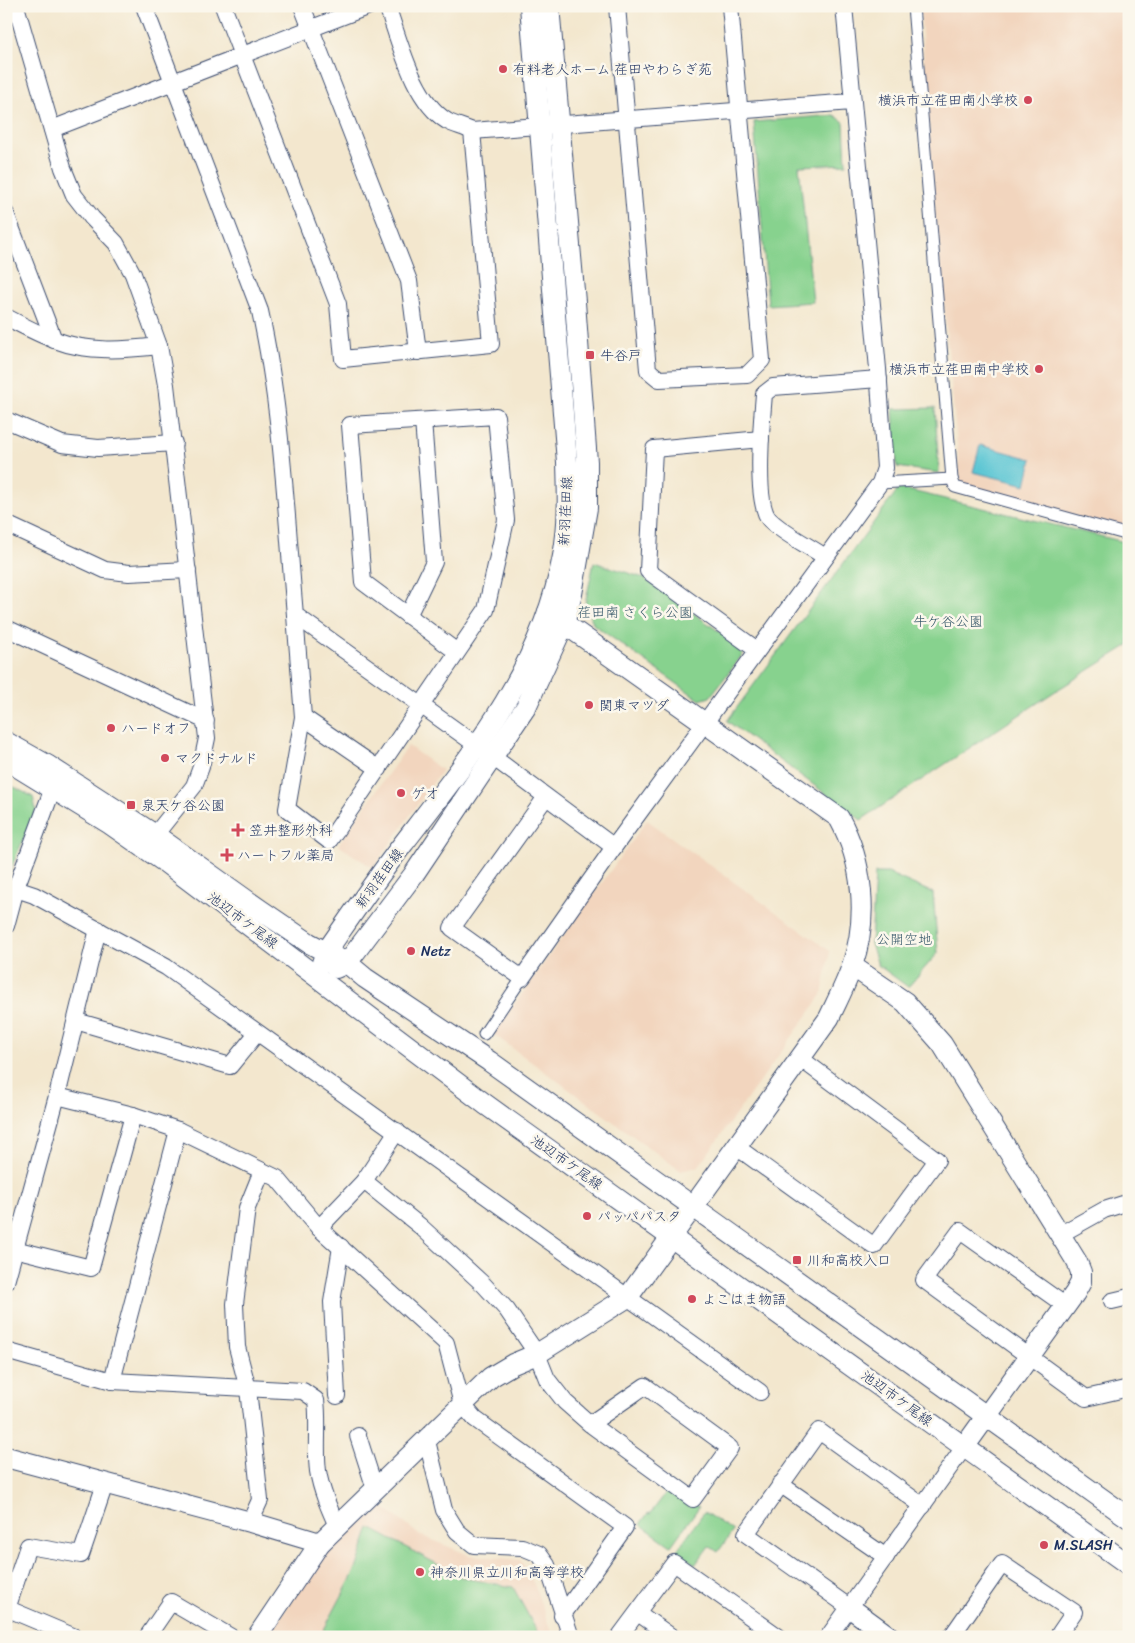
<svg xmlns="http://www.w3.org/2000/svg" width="1135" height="1643" viewBox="0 0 1135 1643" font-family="Sriracha,'Klee One',sans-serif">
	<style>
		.built { fill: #f2d5be }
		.green { fill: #87d28e; stroke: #518076 }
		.water { fill: #59c5d3; stroke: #3a7a98 }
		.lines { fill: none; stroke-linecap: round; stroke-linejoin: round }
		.stream { stroke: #59c5d3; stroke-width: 4.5 }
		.pedestrian-casing { stroke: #3b4b6f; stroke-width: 13 }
		.minor-casing { stroke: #3b4b6f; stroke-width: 18 }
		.tertiary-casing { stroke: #3b4b6f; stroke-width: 22 }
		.pedestrian { stroke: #fff; stroke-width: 11 }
		.minor { stroke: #fff; stroke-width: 16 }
		.tertiary { stroke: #fff; stroke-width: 20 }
		.poi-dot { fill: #d1495b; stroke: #fbf7ec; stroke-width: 2 }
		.labels { text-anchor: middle; stroke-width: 5; stroke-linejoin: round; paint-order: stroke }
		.poi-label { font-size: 14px; fill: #1b2f5e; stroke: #fbf7ec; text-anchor: start }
		.street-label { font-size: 14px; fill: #1b2f5e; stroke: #fbf7ec }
		.park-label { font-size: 14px; fill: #36586a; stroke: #fbf7ec }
	</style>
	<rect width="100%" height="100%" fill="#fbf7ec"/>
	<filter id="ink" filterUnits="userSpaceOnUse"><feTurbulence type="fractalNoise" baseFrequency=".02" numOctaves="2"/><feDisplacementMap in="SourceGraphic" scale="10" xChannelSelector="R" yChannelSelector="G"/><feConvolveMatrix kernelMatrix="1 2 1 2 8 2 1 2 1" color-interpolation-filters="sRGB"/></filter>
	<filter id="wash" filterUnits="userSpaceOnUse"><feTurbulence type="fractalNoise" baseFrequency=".0096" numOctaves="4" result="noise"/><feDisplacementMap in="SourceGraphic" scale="20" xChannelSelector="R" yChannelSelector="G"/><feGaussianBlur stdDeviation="1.12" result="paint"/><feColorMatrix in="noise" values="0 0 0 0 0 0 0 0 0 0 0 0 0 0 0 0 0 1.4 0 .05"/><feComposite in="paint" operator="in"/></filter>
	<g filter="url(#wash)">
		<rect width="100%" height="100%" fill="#f3e7ce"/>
		<g class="built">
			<path d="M 920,6 L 1129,6 L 1129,531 L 961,486 L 934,199 Z"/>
			<path d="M 408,746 L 442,770 L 373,868 L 338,845 Z"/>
			<path d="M 647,820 L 830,951 L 822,995 L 698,1167 L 681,1171 L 493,1034 Z"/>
			<path d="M 371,1498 L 420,1535 L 469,1555 L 520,1560 L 534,1584 L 553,1637 L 267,1637 L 336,1537 Z"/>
		</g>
		<g class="green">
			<path d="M 834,115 L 844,122 L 846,164 L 799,166 L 813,302 L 768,305 L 754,122 Z"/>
			<path d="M 935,408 L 939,473 L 897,467 L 893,409 Z"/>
			<path d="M 899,488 L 1129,543 L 1129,645 L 1054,692 L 861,820 L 727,721 Z"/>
			<path d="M 594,562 L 644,578 L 741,647 L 743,654 L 710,697 L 700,700 L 594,625 L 585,604 Z"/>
			<path d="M 6,783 L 33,797 L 36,810 L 12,866 L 6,888 Z"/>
			<path d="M 875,873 L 888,873 L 933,893 L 938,953 L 908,987 L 878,965 L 871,944 Z"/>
			<path d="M 658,1478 L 699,1507 L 671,1546 L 640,1524 L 648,1513 L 650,1514 L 666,1493 L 654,1484 Z"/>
			<path d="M 704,1512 L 733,1531 L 718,1552 L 709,1546 L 695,1565 L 677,1550 Z"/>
			<path d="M 370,1528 L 463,1578 L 513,1587 L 540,1637 L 320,1637 L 356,1569 Z"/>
		</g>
		<path class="water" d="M 980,445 L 1032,459 L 1026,485 L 973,472 Z"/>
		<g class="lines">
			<path class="stream" d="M 1127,884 L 1129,920"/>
		</g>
	</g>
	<g filter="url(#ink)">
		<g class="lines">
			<g class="pedestrian-casing">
				<g id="pedestrian">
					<path d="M 913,6 L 952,479"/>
					<path d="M 880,483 L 952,479 L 955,487 L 1129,535"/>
					<path d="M 484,1034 L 522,978"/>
				</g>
			</g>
			<g class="minor-casing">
				<g id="minor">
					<path d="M 16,6 L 63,168 L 74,195 L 92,218 L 116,243 L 133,274 L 159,346 L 166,385 L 207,738 L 201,767 L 194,786 L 155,835"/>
					<path d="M 144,6 L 260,311 C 282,411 286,513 295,615 L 478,746 L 614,847"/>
					<path d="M 223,6 L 338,304 L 343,359 L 491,344 L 472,131"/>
					<path d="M 302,6 L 409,281 L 418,352"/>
					<path d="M 387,6 C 400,42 413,100 447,121 C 454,125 464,127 472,131 L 852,102"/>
					<path d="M 617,6 L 648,370 L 659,379 L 747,375 L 762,360 L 730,6"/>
					<path d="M 52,129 L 369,6"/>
					<path d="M 6,214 L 54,340"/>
					<path d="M 6,317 C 22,325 38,334 55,340 C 89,353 124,350 159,346"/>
					<path d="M 6,420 L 62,444 L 98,448 L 174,443"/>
					<path d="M 6,524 L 105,570 L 129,573 L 188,570"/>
					<path d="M 825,557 C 809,546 784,534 770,520 C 754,505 762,418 764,394 L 773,387 L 879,379"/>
					<path d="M 295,615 L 303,717 L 287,809 L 329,841 L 486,610 L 506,520 L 496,416 L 350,425 L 363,582 L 457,652"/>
					<path d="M 408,616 L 434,562 L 423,421"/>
					<path d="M 6,628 L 206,721"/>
					<path d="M 757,650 L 648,571 L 654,449 L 761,439"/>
					<path d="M 303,717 L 379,769"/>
					<path d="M 546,797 L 452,928 L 522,978 L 614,847 L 880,483 L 885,468 L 878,369 L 844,6"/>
					<path d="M 16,889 L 34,895 L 166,967 L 760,1392"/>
					<path d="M 6,926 L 17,885 L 53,788"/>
					<path d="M 76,1021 L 230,1066 L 257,1033"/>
					<path d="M 57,1096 L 133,1115 L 178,1130 L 277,1178 L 319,1228 L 446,1343 L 462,1404 L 475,1419 L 625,1527 L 562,1616"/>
					<path d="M 738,1148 L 874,1246 L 937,1160 L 801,1059"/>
					<path d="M 364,1181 L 420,1226 L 484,1285 L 507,1310 L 537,1354 L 547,1379 L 565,1402 L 590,1424 L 693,1499 L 730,1448 L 645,1386 L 590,1424"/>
					<path d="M 319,1228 L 364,1181 L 397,1131"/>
					<path d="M 1061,1234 L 1104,1210 L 1129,1202"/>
					<path d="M 6,1247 L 91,1268 L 133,1115"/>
					<path d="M 6,1282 L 57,1096 L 98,929"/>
					<path d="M 1112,1301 L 1129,1297"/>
					<path d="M 1066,1306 L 960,1231 L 924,1280 L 1086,1398 L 1129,1388"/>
					<path d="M 6,1351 L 112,1381 L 303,1391 L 316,1400 C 319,1424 315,1448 318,1471 C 321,1490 329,1508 337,1526"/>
					<path d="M 112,1381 L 178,1130"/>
					<path d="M 337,1396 L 332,1302 L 341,1247"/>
					<path d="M 358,1436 L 375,1489"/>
					<path d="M 427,1441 L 444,1510 L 457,1531 L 474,1545 L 522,1547 L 539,1554 L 547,1565 L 571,1637"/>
					<path d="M 780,1484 L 886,1557"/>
					<path d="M 250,1522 L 260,1500 L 248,1389 L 237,1347 L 235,1304 L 247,1208 L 262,1171"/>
					<path d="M 849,1607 L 746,1534 L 819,1431 L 923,1506"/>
					<path d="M 6,1608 L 75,1637"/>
					<path d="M 7,1609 L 28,1546 L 81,1555 L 105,1484"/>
					<path d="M 638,1613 L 672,1637"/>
					<path d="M 147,1637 L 171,1602 L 231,1637"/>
					<path d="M 619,1637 L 674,1563 L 779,1637"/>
					<path d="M 828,1637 L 965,1446"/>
					<path d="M 951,1637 L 1002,1564 L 1074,1612 L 1057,1637"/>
				</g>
			</g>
			<g class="tertiary-casing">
				<g id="tertiary">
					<path d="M 6,742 L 47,765 L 155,835 L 259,909 L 309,943 L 347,963 L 365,978 L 489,1061 L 1129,1518"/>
					<path d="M 6,760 L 110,824 L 166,863 L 485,1104 L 1129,1565"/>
					<path d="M 322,963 L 326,952 C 351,916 376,879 403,844 C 471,756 542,669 563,556 C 569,525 568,494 567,462 L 530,6"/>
					<path d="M 852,966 L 905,1002 L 942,1044 L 1077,1262 L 1081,1272 L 1081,1282 L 1075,1293 L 965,1446"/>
					<path d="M 336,968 L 347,963 L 414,874 L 526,707 L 564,624 L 572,594 L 587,508 L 587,462 L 575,302 L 549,6"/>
					<path d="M 6,1457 L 250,1522 L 320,1543"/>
					<path d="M 849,1607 L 890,1637"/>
					<path d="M 257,1637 L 320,1543 L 491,1377 L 513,1364 L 537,1354 L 628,1297 L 829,1018 C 837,1001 846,984 852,966 C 869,917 863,862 839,818 L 548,612"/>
				</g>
			</g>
			<use href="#pedestrian" class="pedestrian"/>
			<use href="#minor" class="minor"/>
			<use href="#tertiary" class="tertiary"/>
		</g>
	</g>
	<g class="poi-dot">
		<circle cx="503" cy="69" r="5"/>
		<circle cx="1028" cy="100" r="5"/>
		<rect x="585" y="350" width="10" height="10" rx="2.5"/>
		<circle cx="1039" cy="369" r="5"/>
		<circle cx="589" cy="705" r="5"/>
		<circle cx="111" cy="728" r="5"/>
		<circle cx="165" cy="758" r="5"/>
		<circle cx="401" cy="793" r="5"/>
		<rect x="126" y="800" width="10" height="10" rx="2.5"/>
		<path d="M235.5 822.5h5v5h5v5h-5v5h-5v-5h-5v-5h5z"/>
		<path d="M224.5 847.5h5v5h5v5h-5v5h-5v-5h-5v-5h5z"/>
		<circle cx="411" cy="951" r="5"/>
		<circle cx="587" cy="1216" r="5"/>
		<rect x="792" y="1255" width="10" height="10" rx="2.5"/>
		<circle cx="692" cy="1299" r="5"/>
		<circle cx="1044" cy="1545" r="5"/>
		<circle cx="420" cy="1572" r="5"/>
	</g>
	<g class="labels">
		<g class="poi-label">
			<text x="513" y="74">有料老人ホーム 荏田やわらぎ苑</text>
			<text x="1018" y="105" text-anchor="end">横浜市立荏田南小学校</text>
			<text x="600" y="360">牛谷戸</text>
			<text x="1029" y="374" text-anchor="end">横浜市立荏田南中学校</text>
			<text x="599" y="710">関東マツダ</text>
			<text x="121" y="733">ハードオフ</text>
			<text x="175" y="763">マクドナルド</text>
			<text x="411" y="798">ゲオ</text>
			<text x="141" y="810">泉天ケ谷公園</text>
			<text x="249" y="835">笠井整形外科</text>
			<text x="237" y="860">ハートフル薬局</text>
			<text x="421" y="956">Netz</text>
			<text x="597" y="1221">パッパパスタ</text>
			<text x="807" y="1265">川和高校入口</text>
			<text x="702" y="1304">よこはま物語</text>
			<text x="1054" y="1550">M.SLASH</text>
			<text x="430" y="1577">神奈川県立川和高等学校</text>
		</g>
		<g class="street-label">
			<text transform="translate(565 511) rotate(-87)" y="5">新羽荏田線</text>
			<text transform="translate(379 878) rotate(-54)" y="5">新羽荏田線</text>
			<text transform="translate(243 920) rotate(37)" y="5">池辺市ケ尾線</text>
			<text transform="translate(567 1162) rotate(35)" y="5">池辺市ケ尾線</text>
			<text transform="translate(897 1398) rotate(36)" y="5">池辺市ケ尾線</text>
		</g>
		<g class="park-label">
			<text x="635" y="617">荏田南 さくら公園</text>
			<text x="948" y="626">牛ケ谷公園</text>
			<text x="904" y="944">公開空地</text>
		</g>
	</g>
	<rect width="1135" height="1643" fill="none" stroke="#fbf7ec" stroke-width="25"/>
</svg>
